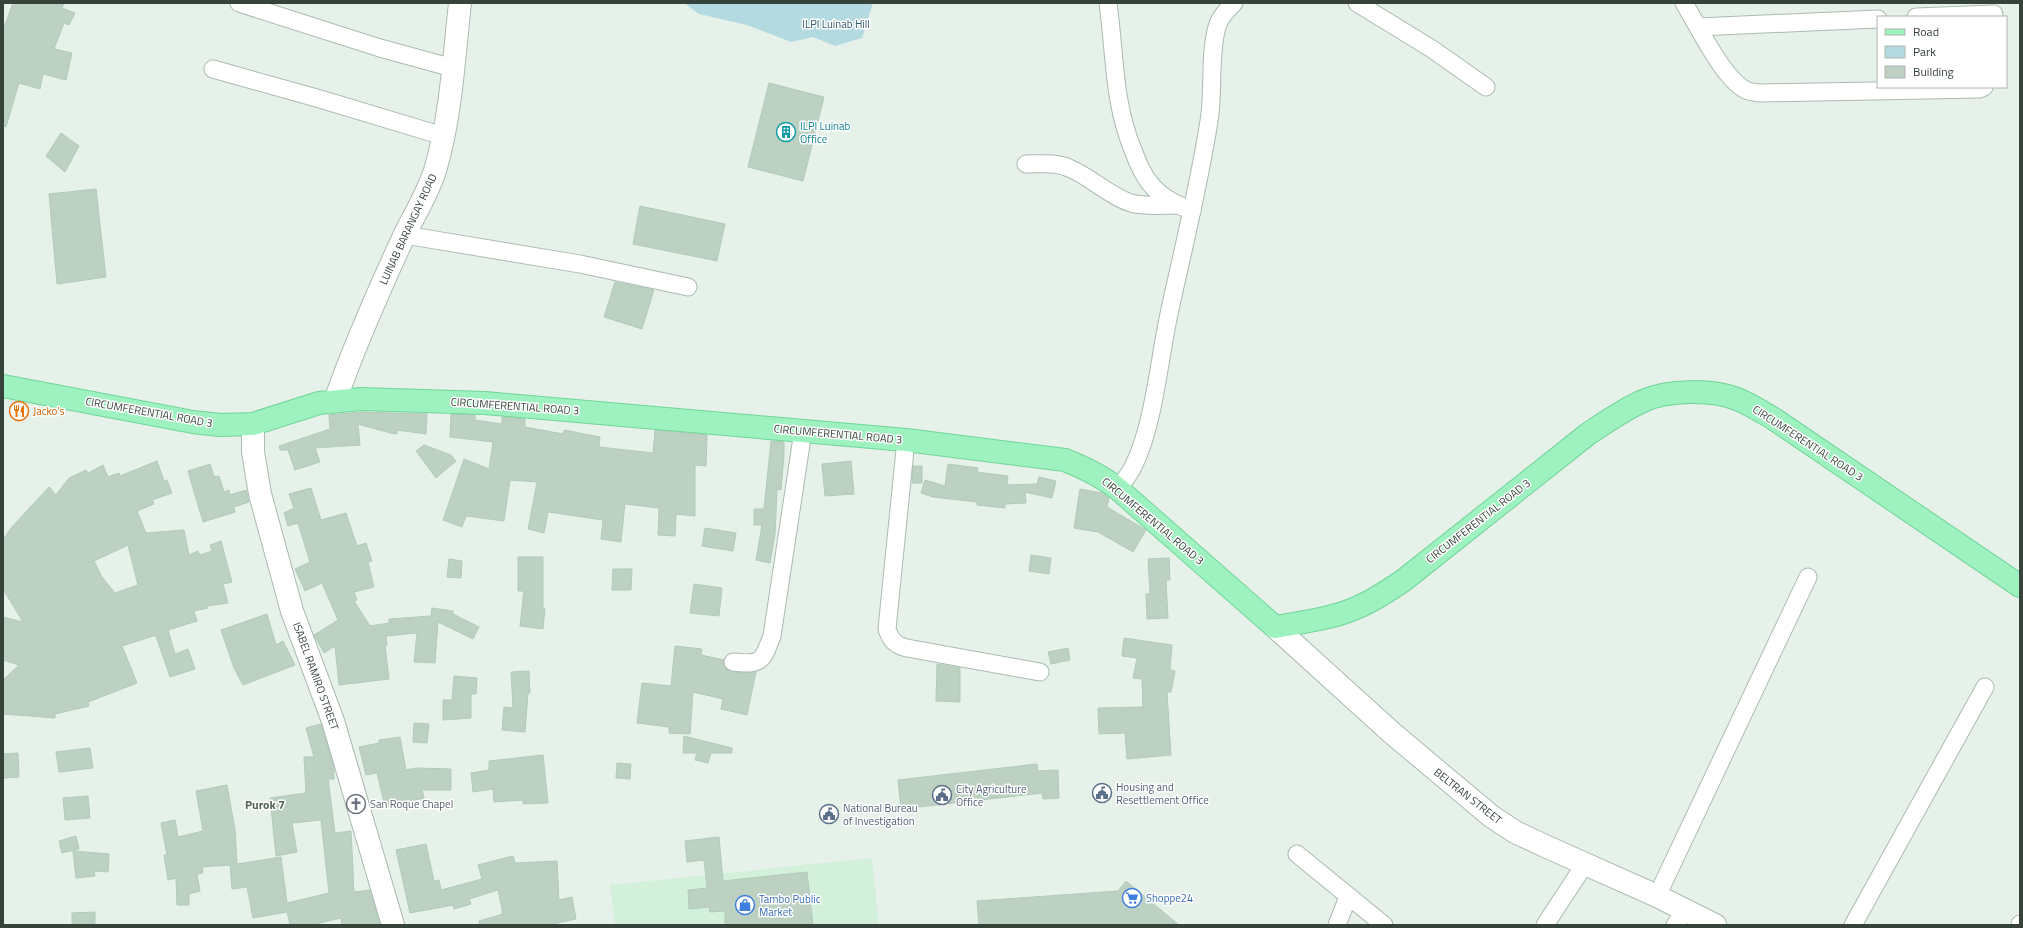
<svg xmlns="http://www.w3.org/2000/svg" width="2023" height="928" viewBox="0 0 2023 928" font-family="'Titillium Web',sans-serif">
	<style>
		.commercial { fill: #d3f0db }
		.green { fill: #b3dae0 }
		.building { fill: #bdd1c3; stroke: #b1cbb9; fill-rule: evenodd }
		.lines { fill: none; stroke-linecap: round; stroke-linejoin: round }
		.minor-casing { stroke: #aabbb0; stroke-width: 19 }
		.tertiary-casing { stroke: #aabbb0; stroke-width: 24 }
		.primary-casing { stroke: #70d598; stroke-width: 24 }
		.minor { stroke: #fff; stroke-width: 17 }
		.tertiary { stroke: #fff; stroke-width: 22 }
		.primary { stroke: #9ef2c0; stroke-width: 22 }
		.labels { text-anchor: middle; stroke-width: 3; stroke-linejoin: round; paint-order: stroke }
		.park-label { font-size: 11px; fill: #315a6d; stroke: #fff }
		.culture-label { font-size: 11px; fill: #0d838f; stroke: #fff; text-anchor: start }
		.street-label { font-size: 11px; fill: #36433a; stroke: #fff }
		.food-label { font-size: 11px; fill: #c56008; stroke: #fff; text-anchor: start }
		.service-label { font-size: 11px; fill: #4e5e75; stroke: #fff; text-anchor: start }
		.worship-label { font-size: 11px; fill: #5b616d; stroke: #fff; text-anchor: start }
		.shop-label { font-size: 11px; fill: #366cbe; stroke: #fff; text-anchor: start }
		.neighbourhood-label { font-size: 12px; font-weight: bold; fill: #4f6455; stroke: #fff }
	</style>
	<rect width="100%" height="100%" fill="#e6f1ea"/>
	<path class="commercial" d="M 872,858 L 879,925 L 615,925 L 610,885 Z"/>
	<path class="green" d="M 684,3 L 873,3 L 862,38 L 835,46 L 813,37 L 791,42 L 747,25 L 699,14 Z"/>
	<g class="building">
		<path d="M 13,3 L 64,3 L 62,8 L 75,13 L 69,25 L 64,23 L 54,49 L 72,53 L 66,80 L 43,74 L 40,89 L 19,83 L 6,127 L 3,126 L 3,30 Z"/>
		<path d="M 769,83 L 824,97 L 803,181 L 748,167 Z"/>
		<path d="M 61,133 L 79,146 L 65,172 L 46,156 Z"/>
		<path d="M 96,189 L 106,277 L 57,284 L 49,194 Z"/>
		<path d="M 640,206 L 725,224 L 717,261 L 633,244 Z"/>
		<path d="M 615,282 L 654,290 L 642,329 L 604,317 Z"/>
		<path d="M 361,412 L 427,414 L 426,434 L 397,430 L 397,434 L 390,433 L 358,424 L 360,445 L 315,448 L 320,462 L 295,470 L 288,450 L 280,450 L 279,446 L 330,429 L 329,415 Z"/>
		<path d="M 451,414 L 475,415 L 475,420 L 502,424 L 502,417 L 525,419 L 525,427 L 563,434 L 564,430 L 600,437 L 599,447 L 653,453 L 655,430 L 707,435 L 706,466 L 695,465 L 695,516 L 676,514 L 675,536 L 658,535 L 659,508 L 625,504 L 621,542 L 601,539 L 603,520 L 548,512 L 544,533 L 528,529 L 537,482 L 510,480 L 504,521 L 466,516 L 462,527 L 443,520 L 464,459 L 489,469 L 493,442 L 450,437 Z"/>
		<path d="M 771,441 L 784,442 L 784,455 L 781,490 L 777,489 L 775,534 L 770,563 L 756,560 L 762,525 L 754,525 L 754,509 L 764,509 Z"/>
		<path d="M 424,445 L 451,455 L 456,461 L 436,478 L 416,451 Z"/>
		<path d="M 157,461 L 164,481 L 167,480 L 172,493 L 152,500 L 154,504 L 137,511 L 146,533 L 184,530 L 189,555 L 198,551 L 200,555 L 212,551 L 210,545 L 221,541 L 232,582 L 223,584 L 228,603 L 207,606 L 208,608 L 194,611 L 197,621 L 168,630 L 175,654 L 188,649 L 195,669 L 170,677 L 156,636 L 153,636 L 122,646 L 137,683 L 88,702 L 89,706 L 55,714 L 55,718 L 3,714 L 3,680 L 19,665 L 3,660 L 3,617 L 23,622 L 3,589 L 3,540 L 11,528 L 49,487 L 56,495 L 69,478 L 86,470 L 88,473 L 103,465 L 108,477 L 119,473 L 120,476 ZM 128,545 L 138,585 L 115,593 L 102,577 L 94,561 Z"/>
		<path d="M 851,461 L 854,494 L 825,496 L 822,464 Z"/>
		<path d="M 210,464 L 214,477 L 219,476 L 224,492 L 229,490 L 230,495 L 246,490 L 249,502 L 234,507 L 235,512 L 203,522 L 188,471 Z"/>
		<path d="M 948,464 L 978,468 L 977,472 L 1008,476 L 1007,485 L 1037,484 L 1039,477 L 1056,481 L 1052,498 L 1025,492 L 1026,503 L 1005,504 L 1005,508 L 977,505 L 977,502 L 933,497 L 921,493 L 925,480 L 945,486 Z"/>
		<path d="M 913,466 L 922,466 L 922,483 L 912,483 Z"/>
		<path d="M 311,488 L 321,520 L 346,513 L 357,546 L 366,543 L 372,561 L 368,562 L 374,587 L 354,592 L 357,600 L 354,601 L 370,626 L 389,623 L 389,619 L 431,616 L 432,608 L 453,611 L 453,614 L 479,627 L 473,639 L 438,622 L 435,663 L 414,662 L 417,633 L 386,636 L 387,645 L 385,645 L 389,679 L 339,685 L 335,646 L 324,653 L 314,635 L 338,620 L 322,583 L 305,591 L 295,569 L 310,562 L 298,523 L 288,526 L 284,513 L 294,508 L 289,494 Z"/>
		<path d="M 1080,489 L 1102,493 L 1109,498 L 1107,507 L 1146,530 L 1133,552 L 1098,532 L 1074,528 Z"/>
		<path d="M 705,528 L 736,533 L 733,551 L 702,546 Z"/>
		<path d="M 1031,555 L 1051,558 L 1049,574 L 1029,571 Z"/>
		<path d="M 518,557 L 543,557 L 543,608 L 545,609 L 543,629 L 520,626 L 524,591 L 518,591 Z"/>
		<path d="M 1169,558 L 1170,580 L 1166,580 L 1168,618 L 1147,619 L 1146,594 L 1150,594 L 1148,559 Z"/>
		<path d="M 449,559 L 462,561 L 461,578 L 447,577 Z"/>
		<path d="M 613,569 L 632,569 L 631,590 L 612,590 Z"/>
		<path d="M 694,584 L 722,588 L 719,616 L 690,613 Z"/>
		<path d="M 267,614 L 276,645 L 283,641 L 295,665 L 243,685 L 234,668 L 221,630 Z"/>
		<path d="M 1124,638 L 1172,645 L 1170,670 L 1175,671 L 1171,692 L 1167,692 L 1171,755 L 1127,759 L 1125,733 L 1099,734 L 1098,708 L 1143,707 L 1142,679 L 1133,678 L 1137,658 L 1122,656 Z"/>
		<path d="M 675,646 L 702,649 L 701,655 L 724,660 L 724,667 L 732,672 L 756,672 L 747,715 L 721,709 L 723,699 L 693,692 L 690,734 L 669,733 L 669,727 L 637,723 L 642,683 L 671,686 Z"/>
		<path d="M 1068,648 L 1070,660 L 1051,664 L 1048,652 Z"/>
		<path d="M 937,664 L 960,668 L 960,702 L 936,701 Z"/>
		<path d="M 529,671 L 530,693 L 528,693 L 525,732 L 502,730 L 504,707 L 513,708 L 511,672 Z"/>
		<path d="M 454,676 L 477,678 L 476,694 L 471,694 L 471,718 L 443,720 L 443,700 L 452,700 Z"/>
		<path d="M 414,723 L 429,724 L 427,743 L 413,742 Z"/>
		<path d="M 321,724 L 334,768 L 334,779 L 328,779 L 335,833 L 351,831 L 354,892 L 370,890 L 380,925 L 342,925 L 341,918 L 311,925 L 290,925 L 287,912 L 253,918 L 247,887 L 232,889 L 230,865 L 202,867 L 203,873 L 197,874 L 200,891 L 189,894 L 189,905 L 177,905 L 176,878 L 168,880 L 164,855 L 167,855 L 161,823 L 175,820 L 178,837 L 203,831 L 196,791 L 227,785 L 235,830 L 237,864 L 281,857 L 287,903 L 329,893 L 321,820 L 292,823 L 297,852 L 276,856 L 270,798 L 306,793 L 304,757 L 314,757 L 306,728 Z"/>
		<path d="M 684,736 L 732,748 L 732,753 L 711,753 L 708,763 L 695,760 L 697,753 L 683,753 Z"/>
		<path d="M 400,737 L 406,770 L 416,768 L 451,769 L 451,790 L 422,790 L 424,798 L 385,807 L 377,773 L 366,775 L 359,747 L 379,743 L 379,740 Z"/>
		<path d="M 90,748 L 93,768 L 59,772 L 56,752 Z"/>
		<path d="M 18,753 L 19,777 L 3,778 L 3,754 Z"/>
		<path d="M 543,755 L 548,803 L 523,804 L 523,800 L 494,802 L 493,789 L 473,792 L 471,773 L 489,770 L 489,761 Z"/>
		<path d="M 617,763 L 631,764 L 630,779 L 616,778 Z"/>
		<path d="M 1037,764 L 1038,771 L 1058,770 L 1059,798 L 1043,799 L 1042,793 L 901,809 L 898,780 Z"/>
		<path d="M 88,796 L 90,818 L 65,820 L 63,798 Z"/>
		<path d="M 76,836 L 79,849 L 62,853 L 59,841 Z"/>
		<path d="M 719,837 L 723,881 L 807,872 L 813,925 L 725,925 L 725,911 L 710,912 L 709,907 L 689,909 L 688,890 L 707,888 L 704,860 L 687,862 L 685,841 Z"/>
		<path d="M 426,844 L 434,881 L 439,880 L 441,890 L 482,879 L 478,865 L 513,856 L 515,863 L 557,861 L 559,900 L 572,897 L 576,919 L 548,925 L 480,925 L 479,921 L 503,914 L 498,890 L 469,899 L 471,904 L 454,909 L 453,905 L 410,913 L 396,850 Z"/>
		<path d="M 73,851 L 109,854 L 108,872 L 94,871 L 95,876 L 76,878 Z"/>
		<path d="M 1126,881 L 1179,925 L 979,925 L 977,901 L 1118,891 Z"/>
		<path d="M 95,912 L 95,925 L 72,925 L 72,913 Z"/>
	</g>
	<g class="lines">
		<g class="minor-casing">
			<g id="minor">
				<path d="M 239,3 L 380,48 L 453,68"/>
				<path d="M 1108,3 C 1115,53 1113,102 1133,150 C 1138,163 1143,176 1153,187 C 1164,199 1178,205 1192,211"/>
				<path d="M 1357,3 L 1432,49 L 1486,87"/>
				<path d="M 1684,3 C 1698,26 1722,76 1744,89 C 1748,92 1754,92 1759,93 L 1980,89 L 1984,87"/>
				<path d="M 1916,17 L 1994,14"/>
				<path d="M 1698,27 L 1878,19"/>
				<path d="M 213,69 L 320,99 L 443,136"/>
				<path d="M 1026,164 C 1041,164 1056,162 1069,168 C 1091,177 1109,196 1131,203 C 1146,207 1163,205 1178,205"/>
				<path d="M 405,235 L 580,264 L 688,287"/>
				<path d="M 906,440 L 887,629 C 891,641 895,645 907,648 L 1040,672"/>
				<path d="M 1118,489 C 1123,482 1129,475 1133,467 C 1154,425 1159,360 1169,314 C 1183,249 1199,186 1209,121 C 1214,91 1209,55 1217,27 C 1220,17 1227,10 1234,3"/>
				<path d="M 733,662 C 762,665 762,662 772,636 L 803,431"/>
				<path d="M 1297,854 L 1384,925"/>
				<path d="M 1657,896 L 1808,577"/>
				<path d="M 1337,925 L 1348,897"/>
				<path d="M 1545,925 L 1585,864"/>
				<path d="M 1675,925 L 1686,910"/>
				<path d="M 1853,925 L 1985,687"/>
				<path d="M 2020,925 L 2020,924"/>
			</g>
		</g>
		<g class="tertiary-casing">
			<g id="tertiary">
				<path d="M 335,401 C 355,344 379,290 404,236 C 415,213 429,192 436,167 C 451,115 454,57 460,3"/>
				<path d="M 253,424 L 253,452 L 260,494 L 292,611 L 333,721 L 393,925"/>
				<path d="M 1275,627 L 1392,733 L 1491,816 L 1515,832 L 1545,846 L 1657,896 L 1715,925"/>
			</g>
		</g>
		<g class="primary-casing">
			<path id="primary" d="M 3,386 L 193,422 L 220,425 L 253,424 L 319,403 L 361,399 L 485,403 L 906,440 L 1065,460 C 1085,468 1102,476 1118,489 L 1275,627 C 1302,622 1331,619 1356,608 C 1373,601 1388,591 1404,580 L 1588,434 C 1606,422 1623,410 1643,401 C 1667,390 1712,389 1737,399 C 1750,404 1762,412 1774,419 L 2020,586"/>
		</g>
		<use href="#minor" class="minor"/>
		<use href="#tertiary" class="tertiary"/>
		<use href="#primary" class="primary"/>
	</g>
	<defs>
		<g id="building-ring" transform="scale(1)"><circle r="9.5" fill="#fff" stroke="#0f9aa8" stroke-width="1.5"/><path d="M-4-6H4V6H1V3H-1V6H-4ZM-2.5-4.3h1.7v1.8h-1.7ZM.8-4.3h1.7v1.8H.8ZM-2.5-1h1.7V.8h-1.7ZM.8-1h1.7V.8H.8Z" fill="#0f9aa8"/></g>
		<g id="restaurant-ring" transform="scale(1)"><circle r="9.5" fill="#fff" stroke="#e8710a" stroke-width="1.5"/><path d="M-5-6h1v4h1v-4h1v4h1v-4h1v5L-1.5 .5V6h-2V.5L-5-1ZM5-6V6H3V1.5H1.5Q1.5-4 5-6Z" fill="#e8710a"/></g>
		<g id="civic-ring" transform="scale(1)"><circle r="9.5" fill="#fff" stroke="#5c6f8a" stroke-width="1.5"/><path d="M-.6-6.5H3V-4.5H.6V-3L4-1V1h2V6H-6V1h2V-1L-.6-3ZM-1.2 2.5V6h2.4V2.5Z" fill="#5c6f8a"/></g>
		<g id="church-ring" transform="scale(1)"><circle r="9.5" fill="#fff" stroke="#6b7280" stroke-width="1.5"/><path d="M-1.2-6h2.4v3.5h3.3v2.4h-3.3V6h-2.4V-.1h-3.3v-2.4h3.3Z" fill="#6b7280"/></g>
		<g id="supermarket-ring" transform="scale(1)"><circle r="9.5" fill="#fff" stroke="#3f7fe0" stroke-width="1.5"/><path d="M-6-5.5h2.5l.6 2H6L4.5 2H-2.5L-4.4-4H-6ZM-1.5 3.2a1.3 1.3 0 1 0 .1 0ZM3 3.2a1.3 1.3 0 1 0 .1 0Z" fill="#3f7fe0"/></g>
		<g id="shop-ring" transform="scale(1)"><circle r="9.5" fill="#fff" stroke="#3f7fe0" stroke-width="1.5"/><path d="M-5-2.5h2.3a2.7 3.5 0 0 1 5.4 0H5L5.5 6h-11ZM-1.5-2.5h3a1.5 2.3 0 0 0-3 0Z" fill="#3f7fe0"/></g>
	</defs>
	<g fill-rule="evenodd">
		<use href="#building-ring" x="786" y="132"/>
		<use href="#restaurant-ring" x="19" y="411"/>
		<use href="#civic-ring" x="1102" y="793"/>
		<use href="#civic-ring" x="942" y="795"/>
		<use href="#church-ring" x="356" y="804"/>
		<use href="#civic-ring" x="829" y="814"/>
		<use href="#supermarket-ring" x="1132" y="898"/>
		<use href="#shop-ring" x="745" y="905"/>
	</g>
	<g class="labels">
		<g class="park-label">
			<text x="836" y="28">ILPI Luinab Hill</text>
		</g>
		<g class="culture-label">
			<text x="800" y="130">ILPI Luinab<tspan x="800" dy="13">Office</tspan></text>
		</g>
		<g class="street-label">
			<text transform="translate(408 229) rotate(-65)" y="4">LUINAB BARANGAY ROAD</text>
			<text transform="translate(515 406) rotate(4)" y="4">CIRCUMFERENTIAL ROAD 3</text>
			<text transform="translate(149 412) rotate(10)" y="4">CIRCUMFERENTIAL ROAD 3</text>
			<text transform="translate(838 434) rotate(5)" y="4">CIRCUMFERENTIAL ROAD 3</text>
			<text transform="translate(1808 443) rotate(33)" y="4">CIRCUMFERENTIAL ROAD 3</text>
			<text transform="translate(1153 521) rotate(40)" y="4">CIRCUMFERENTIAL ROAD 3</text>
			<text transform="translate(1478 521) rotate(-38)" y="4">CIRCUMFERENTIAL ROAD 3</text>
			<text transform="translate(316 676) rotate(70)" y="4">ISABEL RAMIRO STREET</text>
			<text transform="translate(1468 796) rotate(38)" y="4">BELTRAN STREET</text>
		</g>
		<g class="food-label">
			<text x="33" y="415">Jacko's</text>
		</g>
		<g class="service-label">
			<text x="1116" y="791">Housing and<tspan x="1116" dy="13">Resettlement Office</tspan></text>
			<text x="956" y="793">City Agriculture<tspan x="956" dy="13">Office</tspan></text>
			<text x="843" y="812">National Bureau<tspan x="843" dy="13">of Investigation</tspan></text>
		</g>
		<g class="worship-label">
			<text x="370" y="808">San Roque Chapel</text>
		</g>
		<g class="shop-label">
			<text x="1146" y="902">Shoppe24</text>
			<text x="759" y="903">Tambo Public<tspan x="759" dy="13">Market</tspan></text>
		</g>
		<g class="neighbourhood-label">
			<text x="265" y="809">Purok 7</text>
		</g>
	</g>
	<rect width="2023" height="928" fill="none" stroke="#36433a" stroke-width="8"/>
	<rect x="1877" y="16" width="130" height="72" fill="#ffffff" stroke="#afb4b0"/>
	<rect x="1885" y="29" width="20" height="6" fill="#9ef2c0" stroke="#afb4b0"/>
	<text x="1913" y="36" font-size="12" fill="#36433a">Road</text>
	<rect x="1885" y="46" width="20" height="12" fill="#b3dae0" stroke="#afb4b0"/>
	<text x="1913" y="56" font-size="12" fill="#36433a">Park</text>
	<rect x="1885" y="66" width="20" height="12" fill="#bdd1c3" stroke="#afb4b0"/>
	<text x="1913" y="76" font-size="12" fill="#36433a">Building</text>
</svg>
